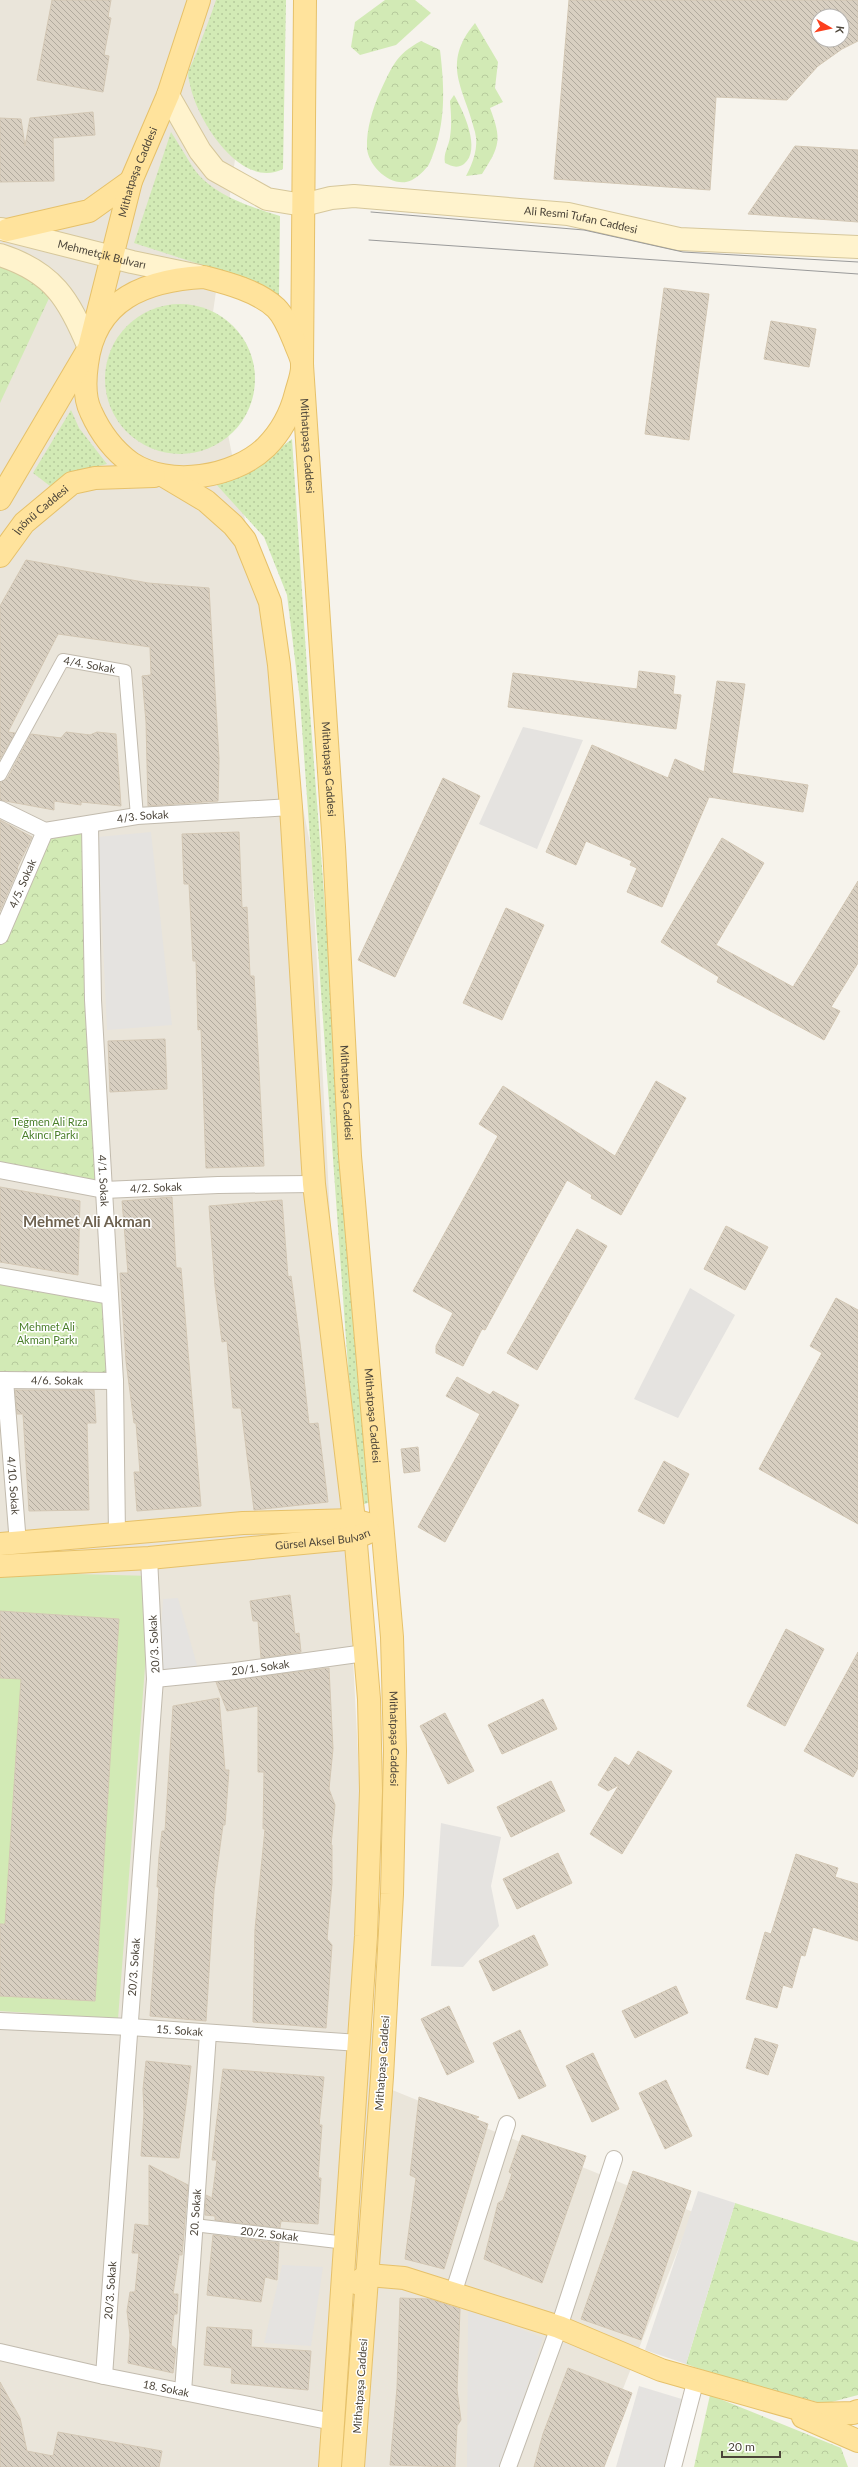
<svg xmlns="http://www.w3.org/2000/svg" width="858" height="2467" viewBox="0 0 858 2467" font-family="Lato,sans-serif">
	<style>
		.residential { fill: #eae5da }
		.grass { fill: url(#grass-dots) }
		.forest { fill: url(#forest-crowns) }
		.pitch { fill: #d2eab5 }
		.parking { fill: #e5e3e0 }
		.building { fill: url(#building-back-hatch); stroke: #d3c7b4; fill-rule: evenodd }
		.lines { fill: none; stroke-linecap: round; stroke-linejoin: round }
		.pedestrian-casing { stroke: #c2bbae; stroke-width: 14 }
		.minor-casing { stroke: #c2bbae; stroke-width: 18 }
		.secondary-casing { stroke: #d6c79b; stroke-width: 24 }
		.primary-casing { stroke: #e6c16a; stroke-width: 24 }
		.pedestrian { stroke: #fff; stroke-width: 12 }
		.minor { stroke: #fff; stroke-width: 16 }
		.secondary { stroke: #fff3cd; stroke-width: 22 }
		.primary { stroke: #ffe39c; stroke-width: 22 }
		.tram { stroke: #9a9a9a; stroke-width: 1 }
		.labels { text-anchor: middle; stroke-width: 3; stroke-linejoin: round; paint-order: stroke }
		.street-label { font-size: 11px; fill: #4b4439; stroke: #fff }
		.park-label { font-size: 11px; fill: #4a7f2a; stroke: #fff }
		.district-label { font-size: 15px; font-weight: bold; fill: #6e6250; stroke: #fff }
	</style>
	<defs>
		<pattern id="grass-dots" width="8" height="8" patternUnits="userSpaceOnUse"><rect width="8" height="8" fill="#d2eab5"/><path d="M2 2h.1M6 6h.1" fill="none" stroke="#b6ca9c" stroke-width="1.8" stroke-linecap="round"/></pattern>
		<pattern id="forest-crowns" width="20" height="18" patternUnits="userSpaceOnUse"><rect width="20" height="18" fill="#d2eab5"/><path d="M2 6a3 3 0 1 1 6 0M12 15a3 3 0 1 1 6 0" fill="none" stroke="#b6ca9c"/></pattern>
		<pattern id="building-back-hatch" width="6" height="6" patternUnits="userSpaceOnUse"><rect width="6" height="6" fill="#d8cfc1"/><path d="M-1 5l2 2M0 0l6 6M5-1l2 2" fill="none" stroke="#b1aa9e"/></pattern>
	</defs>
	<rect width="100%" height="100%" fill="#f6f3ec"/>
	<path class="residential" d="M 0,0 L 258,0 L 209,340 L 311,848 L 375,2083 L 693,2212 L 592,2467 L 0,2467 Z"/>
	<g class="grass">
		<path d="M 216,0 L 286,0 L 283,169 C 241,190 199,122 191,89 C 190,84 188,78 188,74 C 189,68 194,60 196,54 C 203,36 210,18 216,0 Z"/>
		<path d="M 171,132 C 179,144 186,157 194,169 C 214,196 249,206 280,216 L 279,296 L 239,277 L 134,243 Z"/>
		<circle cx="180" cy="379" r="75"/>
		<path d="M 71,410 L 79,428 L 107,464 L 71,473 L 50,486 L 33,473 Z"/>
		<path d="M 292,439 L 309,699 L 371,1502 L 358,1506 L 300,700 L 287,595 L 264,537 L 215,483 L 251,470 Z"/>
	</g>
	<g class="forest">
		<path d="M 385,0 L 415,0 L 431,13 L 396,45 L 360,55 L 351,47 L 355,22 Z"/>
		<path d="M 475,23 L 498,62 L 495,88 L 503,102 L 490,108 C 502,140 500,146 482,174 L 466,176 C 473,163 479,147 475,132 C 465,89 440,65 475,23 Z"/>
		<path d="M 421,41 L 440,50 C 444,84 446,116 435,149 C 433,154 431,161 428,166 C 423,172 414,181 406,182 C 388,185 368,165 367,148 C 366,129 373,108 380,92 C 392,67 395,55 421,41 Z"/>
		<path d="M 454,95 C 463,110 482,150 464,164 C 457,169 451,166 445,163 C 443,153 449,146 450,137 C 452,125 451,114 450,101 Z"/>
		<path d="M 0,263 L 27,275 L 51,294 L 0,403 Z"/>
		<path d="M 90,826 L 104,1190 L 0,1170 L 0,936 L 45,831 Z"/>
		<path d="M 0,1276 L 110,1296 L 115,1381 L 0,1380 Z"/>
		<path d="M 735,2203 L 858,2242 L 858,2395 L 824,2404 L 714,2374 L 686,2364 Z"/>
		<path d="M 710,2395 L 841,2448 L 848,2467 L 694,2467 Z"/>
	</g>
	<path class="pitch" d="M 0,1572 L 152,1576 L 118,2019 L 0,2011 Z"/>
	<g class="parking">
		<path d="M 523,727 L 583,740 L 537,849 L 479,824 Z"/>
		<path d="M 151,832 L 172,1025 L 107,1030 L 98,837 Z"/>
		<path d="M 690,1288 L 735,1315 L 678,1418 L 634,1399 Z"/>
		<path d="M 178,1598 L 199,1672 L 158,1675 L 163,1599 Z"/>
		<path d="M 441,1823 L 501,1837 L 491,1886 L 499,1926 L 463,1967 L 431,1966 Z"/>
		<path d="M 698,2191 L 735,2203 L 686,2364 L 645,2350 Z"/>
		<path d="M 282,2265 L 323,2267 L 311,2346 L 264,2343 Z"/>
		<path d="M 468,2308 L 543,2338 L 501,2467 L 467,2467 Z"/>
		<path d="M 639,2386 L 685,2400 L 666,2467 L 616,2467 Z"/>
	</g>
	<g class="building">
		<path d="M 52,0 L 111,0 L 108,17 L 111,18 L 104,55 L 109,56 L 103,92 L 37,80 Z"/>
		<path d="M 569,0 L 858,0 L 858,41 L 842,49 L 818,66 L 787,100 L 716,97 L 710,190 L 554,179 ZM 818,16 L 842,16 L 842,40 L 818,40 Z"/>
		<path d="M 93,112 L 95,135 L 53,138 L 54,181 L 0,182 L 0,118 L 21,119 L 25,146 L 30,118 Z"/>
		<path d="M 795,146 L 858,150 L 858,222 L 748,214 Z"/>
		<path d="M 664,288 L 709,294 L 689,440 L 645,434 Z"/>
		<path d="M 771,321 L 816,329 L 809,367 L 764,359 Z"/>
		<path d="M 26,560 L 148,583 L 209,588 L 219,759 L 218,801 L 148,806 L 146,722 L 142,676 L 151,675 L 150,647 L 58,634 L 8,732 L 15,733 L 0,759 L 0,606 Z"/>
		<path d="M 639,671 L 675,676 L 673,694 L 681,695 L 676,729 L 508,707 L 513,673 L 637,689 Z"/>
		<path d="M 717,681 L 745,684 L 732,773 L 808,785 L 803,812 L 709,797 L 662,907 L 627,892 L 637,868 L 630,865 L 632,861 L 586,841 L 576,865 L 546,852 L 592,745 L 668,778 L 675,759 L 704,772 Z"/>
		<path d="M 66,732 L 90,735 L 97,732 L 116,734 L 121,806 L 81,802 L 81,805 L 54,801 L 54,810 L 0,800 L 0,782 L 7,779 L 31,734 L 61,738 Z"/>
		<path d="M 443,778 L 480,796 L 395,977 L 358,960 Z"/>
		<path d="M 0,820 L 32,837 L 17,868 L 18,869 L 0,911 Z"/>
		<path d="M 239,832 L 242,908 L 247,907 L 250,976 L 254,976 L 264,1166 L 206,1168 L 201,1029 L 198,1030 L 196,961 L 193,961 L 189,884 L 184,884 L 182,834 Z"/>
		<path d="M 722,838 L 764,863 L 716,945 L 793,987 L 858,881 L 858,963 L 831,1007 L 840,1011 L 824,1040 L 717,982 L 719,977 L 661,942 Z"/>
		<path d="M 506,908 L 544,925 L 502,1020 L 463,1003 Z"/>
		<path d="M 165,1039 L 167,1089 L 110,1092 L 108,1041 Z"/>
		<path d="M 656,1081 L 686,1098 L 621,1215 L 591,1198 L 592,1195 L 567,1180 L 485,1330 L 482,1329 L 463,1366 L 436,1353 L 436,1346 L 453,1313 L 413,1291 L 498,1136 L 479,1124 L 503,1086 L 615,1156 Z"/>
		<path d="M 0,1187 L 80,1201 L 78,1275 L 0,1262 Z"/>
		<path d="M 172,1197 L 176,1268 L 181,1268 L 201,1506 L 137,1511 L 134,1472 L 140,1472 L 136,1423 L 134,1423 L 126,1361 L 120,1273 L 128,1273 L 122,1201 Z"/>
		<path d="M 282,1200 L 288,1277 L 291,1276 L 300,1343 L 309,1424 L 318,1423 L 328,1502 L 254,1510 L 241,1408 L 233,1408 L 227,1341 L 222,1342 L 215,1286 L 209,1206 Z"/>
		<path d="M 726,1226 L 768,1247 L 745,1290 L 704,1269 Z"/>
		<path d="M 577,1229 L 607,1246 L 537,1370 L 507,1353 Z"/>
		<path d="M 836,1298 L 858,1310 L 858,1524 L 759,1469 L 822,1353 L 810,1346 Z"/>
		<path d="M 457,1377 L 490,1395 L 493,1391 L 519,1405 L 445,1542 L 418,1527 L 480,1414 L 446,1396 Z"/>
		<path d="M 15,1390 L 94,1390 L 96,1423 L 87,1423 L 89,1510 L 29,1511 L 23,1414 L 17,1414 Z"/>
		<path d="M 418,1447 L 420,1471 L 404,1473 L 401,1449 Z"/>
		<path d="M 664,1461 L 689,1474 L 664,1524 L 638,1511 Z"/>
		<path d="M 290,1595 L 295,1634 L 299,1633 L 301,1652 L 261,1658 L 258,1621 L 253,1621 L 250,1601 Z"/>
		<path d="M 0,1611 L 119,1619 L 95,2001 L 0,1996 L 0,1924 L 5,1924 L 21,1679 L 0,1678 Z"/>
		<path d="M 786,1629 L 824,1649 L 785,1726 L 747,1706 Z"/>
		<path d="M 858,1652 L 858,1768 L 853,1777 L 804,1751 Z"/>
		<path d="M 329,1668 L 333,1749 L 329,1789 L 335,1805 L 331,1845 L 332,1845 L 332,1883 L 327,1939 L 332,1945 L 326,2028 L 253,2022 L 255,1929 L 265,1829 L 263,1829 L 264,1772 L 258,1772 L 258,1706 L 227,1711 L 216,1682 Z"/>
		<path d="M 219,1698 L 225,1770 L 229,1770 L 225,1825 L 223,1825 L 214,1891 L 206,2021 L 150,2016 L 159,1887 L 157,1887 L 159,1857 L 162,1831 L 165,1831 L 173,1706 Z"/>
		<path d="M 543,1699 L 557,1729 L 502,1754 L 488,1725 Z"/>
		<path d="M 445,1713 L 474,1771 L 448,1784 L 420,1726 Z"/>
		<path d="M 638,1751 L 672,1771 L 622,1854 L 590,1834 L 619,1785 L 608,1791 L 598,1785 L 615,1757 L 629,1766 Z"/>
		<path d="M 551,1781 L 565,1811 L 511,1837 L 497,1807 Z"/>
		<path d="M 558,1853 L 572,1883 L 517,1909 L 503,1879 Z"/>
		<path d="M 796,1854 L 838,1868 L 835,1877 L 858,1884 L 858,1941 L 813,1927 L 805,1956 L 801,1955 L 792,1988 L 783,1985 L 777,2008 L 746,1999 L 765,1932 L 771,1934 Z"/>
		<path d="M 534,1935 L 548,1965 L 493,1991 L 479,1961 Z"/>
		<path d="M 676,1986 L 688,2013 L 635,2038 L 622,2011 Z"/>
		<path d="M 449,2006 L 474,2062 L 447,2075 L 421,2019 Z"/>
		<path d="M 520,2030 L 546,2086 L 519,2099 L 493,2043 Z"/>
		<path d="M 755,2038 L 778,2045 L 768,2075 L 746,2068 Z"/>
		<path d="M 593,2053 L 619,2109 L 592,2122 L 566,2066 Z"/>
		<path d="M 146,2061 L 191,2066 L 179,2158 L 141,2156 L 144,2113 L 143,2089 Z"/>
		<path d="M 223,2069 L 324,2077 L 319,2125 L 322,2125 L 318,2178 L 321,2178 L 318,2224 L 281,2221 L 280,2228 L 215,2220 L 215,2216 L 205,2215 L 206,2195 L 212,2198 L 217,2160 L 212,2160 Z"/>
		<path d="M 666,2080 L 692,2136 L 665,2149 L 639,2093 Z"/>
		<path d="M 419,2097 L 479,2117 L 475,2119 L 488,2124 L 444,2269 L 405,2259 L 416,2178 L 410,2175 Z"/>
		<path d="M 522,2135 L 586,2156 L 542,2283 L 484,2259 L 498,2203 L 503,2200 L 512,2174 L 509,2172 Z"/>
		<path d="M 149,2165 L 188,2185 L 182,2255 L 179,2255 L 173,2294 L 178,2294 L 177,2314 L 174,2314 L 171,2345 L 176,2349 L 173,2373 L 128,2363 L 130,2335 L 127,2311 L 130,2292 L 135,2292 L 139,2253 L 132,2253 L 135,2224 L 149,2226 Z"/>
		<path d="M 633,2171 L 691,2191 L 641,2340 L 581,2319 Z"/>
		<path d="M 213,2235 L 279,2243 L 277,2280 L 265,2277 L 261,2302 L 207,2295 Z"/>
		<path d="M 400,2298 L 430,2299 L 460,2309 L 457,2390 L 461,2420 L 457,2426 L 455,2467 L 390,2465 L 397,2388 Z"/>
		<path d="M 207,2327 L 252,2330 L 251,2347 L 311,2351 L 308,2390 L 231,2383 L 232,2368 L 204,2365 Z"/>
		<path d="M 568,2368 L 632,2393 L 604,2467 L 534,2467 L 543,2434 Z"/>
		<path d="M 0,2382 L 20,2418 L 27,2451 L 53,2456 L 58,2432 L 162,2451 L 159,2467 L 0,2467 Z"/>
	</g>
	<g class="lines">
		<g class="pedestrian-casing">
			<g id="pedestrian">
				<path id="s1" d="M 0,775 L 63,660 L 125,671 L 137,816"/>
				<path id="s2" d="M 194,2225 L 346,2243"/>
			</g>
		</g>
		<g class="minor-casing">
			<g id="minor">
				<path id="s3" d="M 0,809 L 45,831 L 137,816 L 291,807"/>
				<path id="s4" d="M 90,826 L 93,1000 L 115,1381 L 117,1535"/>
				<path id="s5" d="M 0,936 L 45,831"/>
				<path id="s6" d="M 0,1170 L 104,1190 L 218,1185 L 314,1184"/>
				<path d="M 0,1276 L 110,1296"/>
				<path id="s7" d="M 0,1380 L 115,1381"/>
				<path id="s8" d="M 5,1380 L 18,1544"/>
				<path id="s9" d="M 155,1679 L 235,1671 L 365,1653"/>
				<path id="s10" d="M 0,2021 L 130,2027 L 359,2043"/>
				<path d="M 453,2294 L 507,2124"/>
				<path id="s11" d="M 0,2352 L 104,2376 L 333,2422"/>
				<path id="s12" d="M 104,2376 L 155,1679 L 149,1558"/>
				<path id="s13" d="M 183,2392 L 208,2033"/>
				<path d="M 508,2467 L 559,2327 L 614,2159"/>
				<path d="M 673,2467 L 696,2379"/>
			</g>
		</g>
		<g class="secondary-casing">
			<g id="secondary">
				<path id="s14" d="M 168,95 L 200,151 L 215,170 L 267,199 L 303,205 L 331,198 L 354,196 L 568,214 L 679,239 L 858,247"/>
				<path id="s15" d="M 1,229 L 132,262 L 199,276"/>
				<path d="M 0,255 C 53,272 69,299 89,348"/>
			</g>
		</g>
		<g class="primary-casing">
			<g id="primary">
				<path id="s16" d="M 305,0 L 302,365 L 334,847 L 350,1156 L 392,1637 L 395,1751 L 392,1894 L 382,2077 L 353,2467"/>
				<path d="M 7,230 L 89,211 L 131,181"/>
				<path d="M 204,277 C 227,283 258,291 276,308 C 285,317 290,331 295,343 C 297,349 302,358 302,364 C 303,373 298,385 296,393 C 291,413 281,432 266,447 C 234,478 169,488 131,463 C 113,450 100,432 91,412 C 84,398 85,378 87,364 C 95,299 146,280 204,277 Z"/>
				<path d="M 164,476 L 206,501 L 233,525 L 245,540 L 270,602 L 279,665 L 291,807 L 314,1184 L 354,1520 L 369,1699 L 371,1791 L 366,1936 L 330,2467"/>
				<path id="s17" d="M 0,499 L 89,348 L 131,181 L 168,95 L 199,0"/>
				<path id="s18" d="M 0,556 L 24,523 L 72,483 L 95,478 L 154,476"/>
				<path d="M 0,1544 L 243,1523 L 354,1520 L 368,1524"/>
				<path id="s19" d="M 0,1566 L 149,1558 L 355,1538 L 369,1532"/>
				<path d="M 356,2283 L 368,2275 L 404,2278 L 559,2327 L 661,2370 L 816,2414 L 853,2413 L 858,2411"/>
				<path d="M 803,2417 L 858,2441"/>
			</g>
		</g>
		<use href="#pedestrian" class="pedestrian"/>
		<use href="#minor" class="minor"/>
		<use href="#secondary" class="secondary"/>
		<use href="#primary" class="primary"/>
		<g class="tram">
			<path d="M 371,212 L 584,230 L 683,252 L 858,262"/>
			<path d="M 369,240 L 858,274"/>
		</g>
	</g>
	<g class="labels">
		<g class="street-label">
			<text dy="4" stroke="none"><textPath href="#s17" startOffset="358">Mithatpaşa Caddesi</textPath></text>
			<text dy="4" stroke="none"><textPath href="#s14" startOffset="465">Ali Resmi Tufan Caddesi</textPath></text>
			<text dy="4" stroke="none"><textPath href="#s15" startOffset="104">Mehmetçik Bulvarı</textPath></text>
			<text dy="4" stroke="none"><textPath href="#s16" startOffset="446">Mithatpaşa Caddesi</textPath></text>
			<text dy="4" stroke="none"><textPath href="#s18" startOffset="62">İnönü Caddesi</textPath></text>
			<text dy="4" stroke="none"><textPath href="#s1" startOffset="158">4/4. Sokak</textPath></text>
			<text dy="4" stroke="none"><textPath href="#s16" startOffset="770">Mithatpaşa Caddesi</textPath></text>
			<text dy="4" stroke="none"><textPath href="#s3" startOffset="149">4/3. Sokak</textPath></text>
			<text dy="4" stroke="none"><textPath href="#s5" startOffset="57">4/5. Sokak</textPath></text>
			<text dy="4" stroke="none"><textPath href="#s16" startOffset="1094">Mithatpaşa Caddesi</textPath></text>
			<text dy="4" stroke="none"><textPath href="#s4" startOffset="355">4/1. Sokak</textPath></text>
			<text dy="4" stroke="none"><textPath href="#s6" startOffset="158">4/2. Sokak</textPath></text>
			<text dy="4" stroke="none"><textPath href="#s7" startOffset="57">4/6. Sokak</textPath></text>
			<text dy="4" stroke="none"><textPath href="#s16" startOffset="1418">Mithatpaşa Caddesi</textPath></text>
			<text dy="4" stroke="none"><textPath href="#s8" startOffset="106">4/10. Sokak</textPath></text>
			<text dy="4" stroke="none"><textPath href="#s19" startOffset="324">Gürsel Aksel Bulvarı</textPath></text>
			<text transform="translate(154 1644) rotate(-93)" y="4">20/3. Sokak</text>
			<text dy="4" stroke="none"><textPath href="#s9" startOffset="106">20/1. Sokak</textPath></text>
			<text dy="4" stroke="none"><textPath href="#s16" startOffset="1742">Mithatpaşa Caddesi</textPath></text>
			<text dy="4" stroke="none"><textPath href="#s12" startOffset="410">20/3. Sokak</textPath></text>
			<text dy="4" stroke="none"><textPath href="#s10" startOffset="180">15. Sokak</textPath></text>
			<text transform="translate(382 2063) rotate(-86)" y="4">Mithatpaşa Caddesi</text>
			<text dy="4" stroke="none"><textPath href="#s13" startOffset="180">20. Sokak</textPath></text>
			<text dy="4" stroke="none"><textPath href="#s2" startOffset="76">20/2. Sokak</textPath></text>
			<text dy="4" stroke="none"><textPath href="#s12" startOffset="86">20/3. Sokak</textPath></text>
			<text transform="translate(360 2386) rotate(-86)" y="4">Mithatpaşa Caddesi</text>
			<text dy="4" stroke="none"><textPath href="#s11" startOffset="170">18. Sokak</textPath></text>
		</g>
		<g class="park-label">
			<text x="50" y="1126">Teğmen Ali Rıza<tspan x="50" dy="13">Akıncı Parkı</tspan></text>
			<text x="47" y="1331">Mehmet Ali<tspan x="47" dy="13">Akman Parkı</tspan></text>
		</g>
		<g class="district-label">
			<text x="87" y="1227">Mehmet Ali Akman</text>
		</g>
	</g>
	<g transform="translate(830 28) rotate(99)"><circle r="19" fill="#ffffff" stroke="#b7b4b0"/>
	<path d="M0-3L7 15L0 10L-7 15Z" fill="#fc3f1d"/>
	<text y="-6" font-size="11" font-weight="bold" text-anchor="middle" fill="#4b4439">K</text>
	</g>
	<path d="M722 2451v6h58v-6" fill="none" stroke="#4b4439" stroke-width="2"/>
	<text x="728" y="2451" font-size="12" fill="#4b4439" stroke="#ffffff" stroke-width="3" paint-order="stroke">20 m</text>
</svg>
